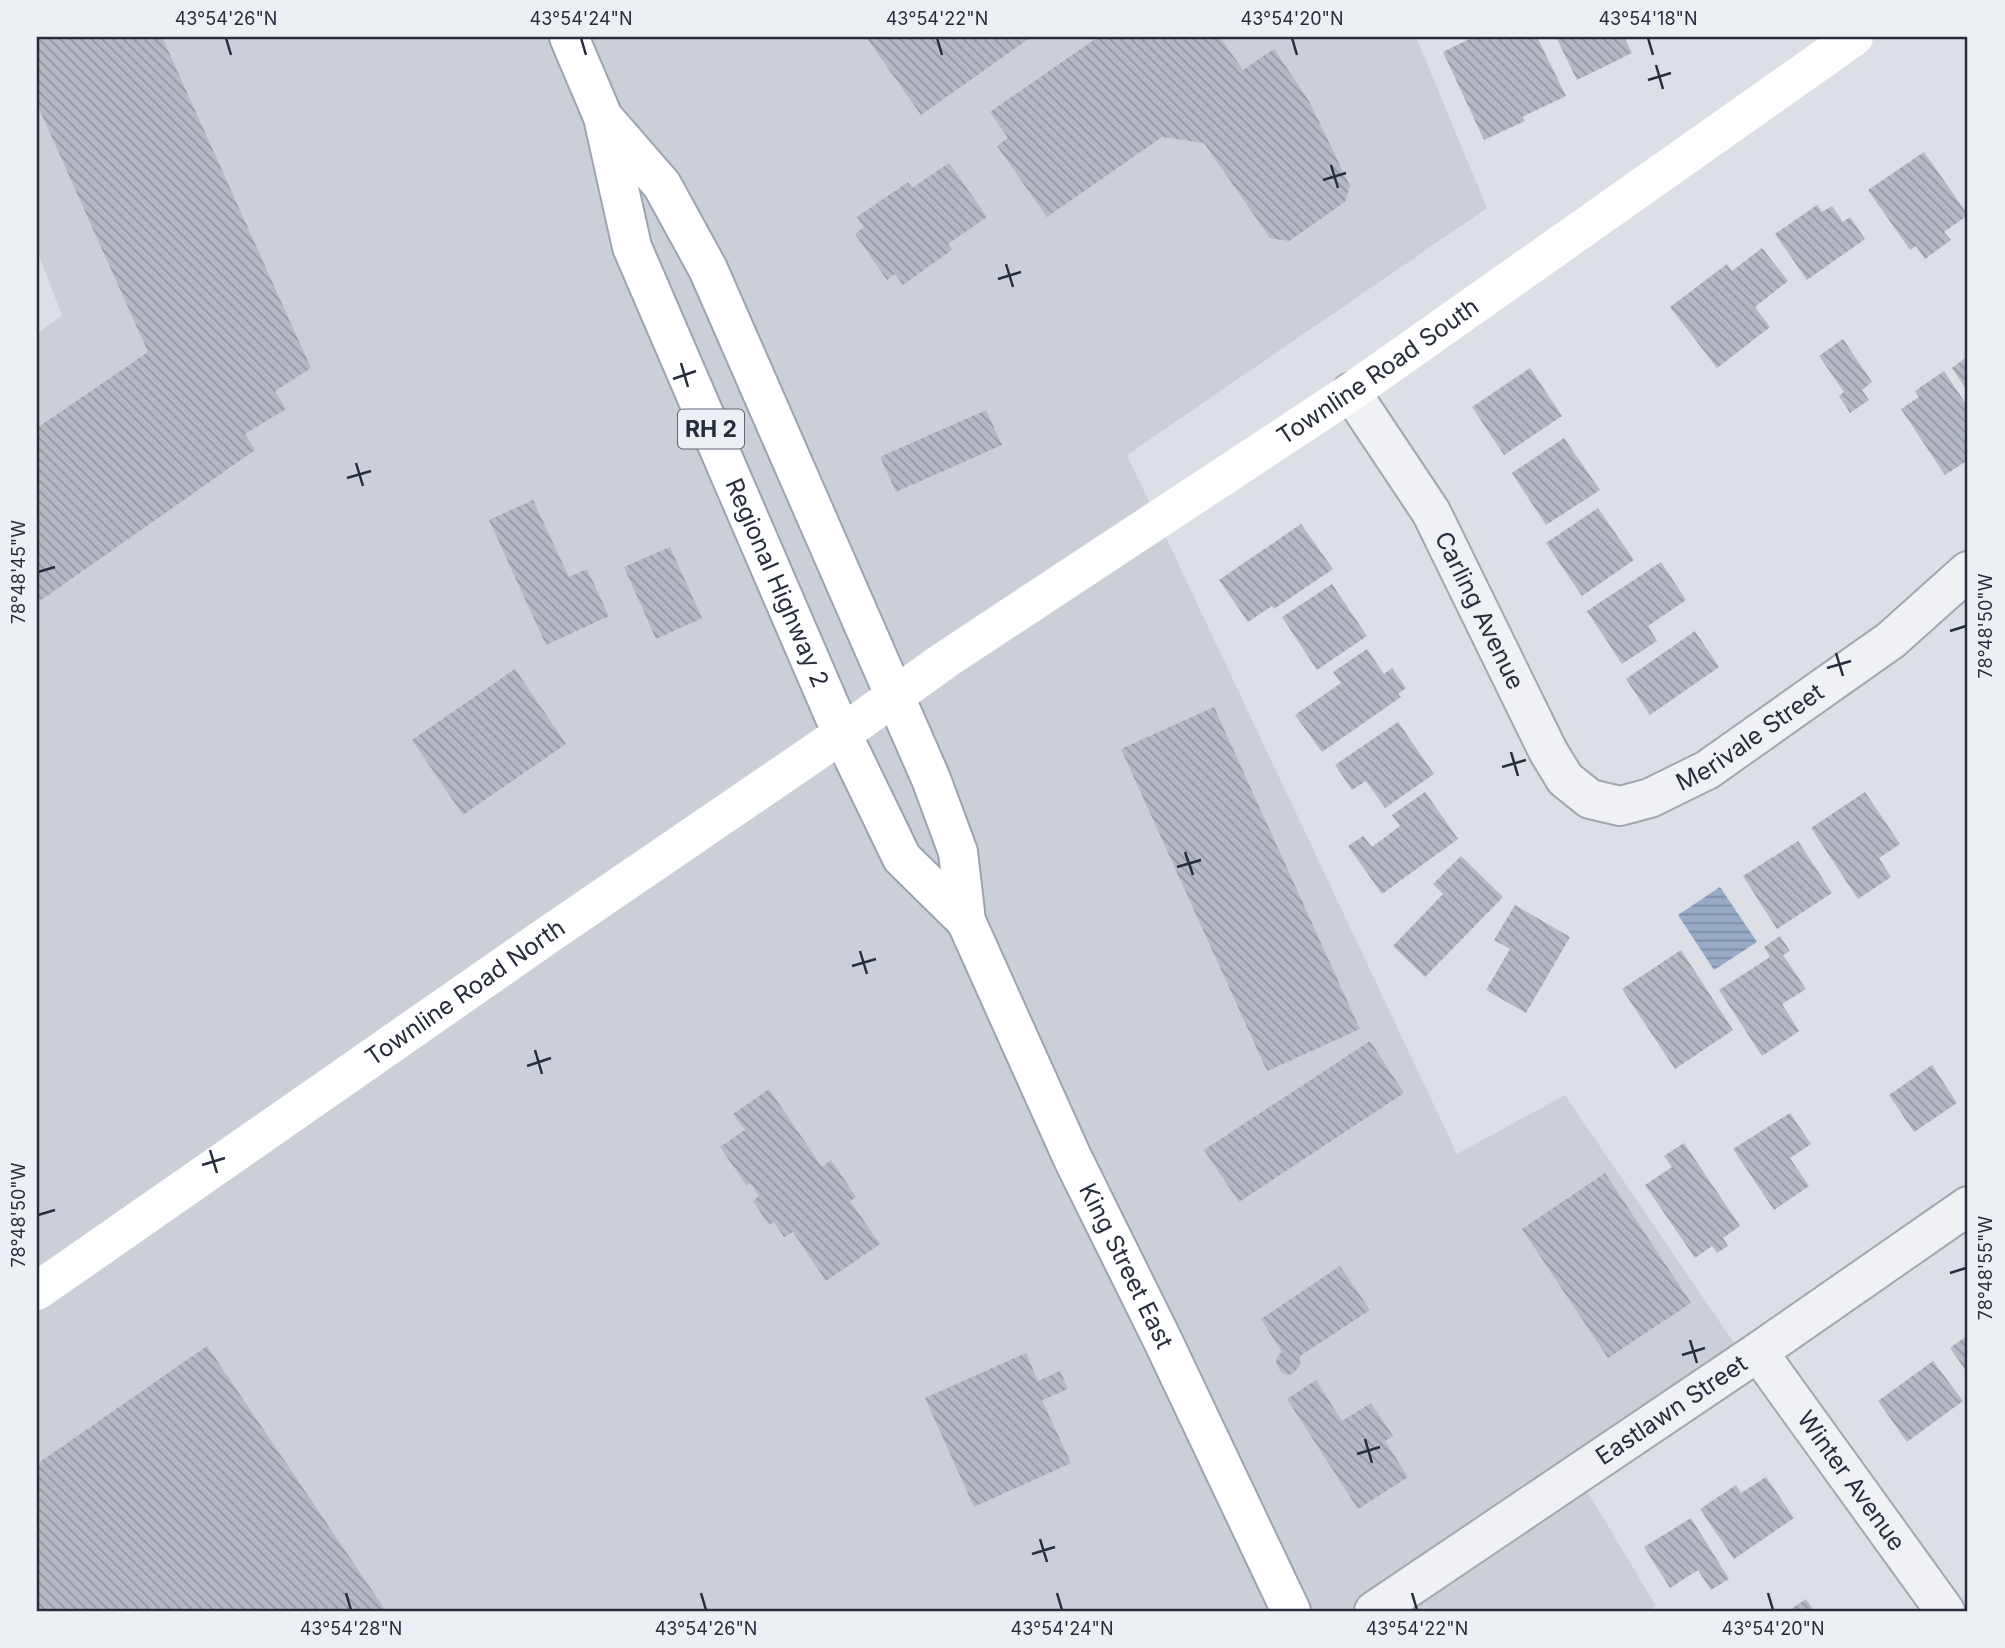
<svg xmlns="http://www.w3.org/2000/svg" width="2005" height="1648" viewBox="0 0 2005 1648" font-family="Inter,sans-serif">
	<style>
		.built { fill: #cacfd8 }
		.water { fill: url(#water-rules) }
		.building { fill: url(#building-back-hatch) }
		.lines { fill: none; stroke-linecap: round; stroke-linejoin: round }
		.minor-casing { stroke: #a2a7b0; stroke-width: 42 }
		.primary-casing { stroke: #9ca3b2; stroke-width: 42 }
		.minor { stroke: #eff1f5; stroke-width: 38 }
		.secondary { stroke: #fff; stroke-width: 38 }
		.primary { stroke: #fff; stroke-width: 38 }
		.ticks { fill: none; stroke: #262d3d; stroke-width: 2.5 }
		.labels { text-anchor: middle; stroke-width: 7; stroke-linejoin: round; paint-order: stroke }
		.shield { fill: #eceff4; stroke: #616774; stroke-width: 2 }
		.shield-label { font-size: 23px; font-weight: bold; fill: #262d3d }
		.street-label { font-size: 24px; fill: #262d3d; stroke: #eceff4 }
		.neatline { fill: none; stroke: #262d3d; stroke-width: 2.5 }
		.ticks-label { font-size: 18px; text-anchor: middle; fill: #262d3d }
	</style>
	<defs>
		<pattern id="water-rules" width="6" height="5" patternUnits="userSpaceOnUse" patternTransform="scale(1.75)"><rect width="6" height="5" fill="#97abc7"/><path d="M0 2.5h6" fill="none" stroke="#7b8ca3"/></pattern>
		<pattern id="building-back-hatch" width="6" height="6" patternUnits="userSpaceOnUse" patternTransform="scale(1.75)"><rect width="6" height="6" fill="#b4b9c3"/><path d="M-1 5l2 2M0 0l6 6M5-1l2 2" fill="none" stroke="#9297a0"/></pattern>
	</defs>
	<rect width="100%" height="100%" fill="#dce0e6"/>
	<path class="built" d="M 37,37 L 1416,37 L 1487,208 L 1127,455 L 1457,1154 L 1565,1095 L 1734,1343 L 1568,1459 L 1656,1606 L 1648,1611 L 37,1611 L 37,334 L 62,315 L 37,251 Z"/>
	<path class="water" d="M 1720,887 L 1757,942 L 1714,970 L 1678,915 Z"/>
	<g class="building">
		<path d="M 37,37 L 162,37 L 311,368 L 275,391 L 286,409 L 245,434 L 255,450 L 37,603 L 37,428 L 148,352 L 37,104 Z"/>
		<path d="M 866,37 L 1031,37 L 921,115 Z"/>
		<path d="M 1098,37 L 1220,37 L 1243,70 L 1274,49 L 1309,101 L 1350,186 L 1345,202 L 1289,241 L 1270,238 L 1204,143 L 1162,137 L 1047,217 L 997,146 L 1008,138 L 990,112 Z"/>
		<path d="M 1473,37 L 1537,37 L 1566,96 L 1522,117 L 1525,121 L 1484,140 L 1443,52 Z"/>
		<path d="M 1556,37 L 1624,37 L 1632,53 L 1577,80 Z"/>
		<path d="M 1924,152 L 1968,215 L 1944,232 L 1951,240 L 1925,259 L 1916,246 L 1910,250 L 1868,190 Z"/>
		<path d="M 949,163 L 987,217 L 948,244 L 952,250 L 903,285 L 895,274 L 887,280 L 855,234 L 864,227 L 857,217 L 908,182 L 912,188 Z"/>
		<path d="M 1817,205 L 1822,212 L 1832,206 L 1843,222 L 1850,217 L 1865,239 L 1807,280 L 1775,234 Z"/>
		<path d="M 1762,248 L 1788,281 L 1755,307 L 1770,327 L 1717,368 L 1670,307 L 1727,264 L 1732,271 Z"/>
		<path d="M 1843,339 L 1872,382 L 1862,390 L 1869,400 L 1850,413 L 1839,396 L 1844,392 L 1819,356 Z"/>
		<path d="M 1968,356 L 1968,392 L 1952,368 Z"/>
		<path d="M 1530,368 L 1562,416 L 1504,455 L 1472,407 Z"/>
		<path d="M 1944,371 L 1968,407 L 1968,460 L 1945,475 L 1901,409 L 1919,397 L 1915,391 Z"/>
		<path d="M 986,410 L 1002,445 L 896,492 L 880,457 Z"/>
		<path d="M 1564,438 L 1600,490 L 1546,525 L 1512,473 Z"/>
		<path d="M 533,500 L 569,577 L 587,569 L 609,616 L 546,645 L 489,520 Z"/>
		<path d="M 1598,508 L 1634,560 L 1582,596 L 1546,543 Z"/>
		<path d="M 1301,524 L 1333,569 L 1274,609 L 1272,606 L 1248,622 L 1219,580 Z"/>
		<path d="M 670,547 L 702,618 L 656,639 L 624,567 Z"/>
		<path d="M 1661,562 L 1686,600 L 1648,626 L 1657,641 L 1622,664 L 1587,611 Z"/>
		<path d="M 1332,584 L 1367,636 L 1317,670 L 1282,617 Z"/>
		<path d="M 1695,631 L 1719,667 L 1650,715 L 1626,679 Z"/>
		<path d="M 1367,649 L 1384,674 L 1392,668 L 1406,688 L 1398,694 L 1401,697 L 1322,752 L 1295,715 L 1341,683 L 1333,672 Z"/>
		<path d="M 515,669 L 566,744 L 463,815 L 412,740 Z"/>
		<path d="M 1214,707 L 1360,1029 L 1267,1071 L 1121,749 Z"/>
		<path d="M 1398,722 L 1434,774 L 1385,808 L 1366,781 L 1352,790 L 1335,765 Z"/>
		<path d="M 1425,792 L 1458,839 L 1382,894 L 1348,846 L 1363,836 L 1372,847 L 1400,826 L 1392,815 Z"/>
		<path d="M 1865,792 L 1900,844 L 1879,858 L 1891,877 L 1858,899 L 1811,828 Z"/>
		<path d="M 1798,841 L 1832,893 L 1777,929 L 1743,876 Z"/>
		<path d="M 1461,856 L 1503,897 L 1425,977 L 1393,946 L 1443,894 L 1433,884 Z"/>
		<path d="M 1515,905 L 1570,937 L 1526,1013 L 1486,990 L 1510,949 L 1494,940 Z"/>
		<path d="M 1780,936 L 1790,951 L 1783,955 L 1806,989 L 1782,1004 L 1799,1031 L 1762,1056 L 1719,990 L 1770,957 L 1764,947 Z"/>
		<path d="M 1681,950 L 1733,1030 L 1675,1069 L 1622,989 Z"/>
		<path d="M 1370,1041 L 1404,1093 L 1239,1202 L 1204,1150 Z"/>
		<path d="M 1932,1065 L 1957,1103 L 1914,1132 L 1889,1095 Z"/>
		<path d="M 769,1089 L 822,1167 L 831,1160 L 856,1197 L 850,1201 L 880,1244 L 826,1281 L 793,1232 L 784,1237 L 774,1222 L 769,1225 L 753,1201 L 759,1196 L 750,1183 L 747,1186 L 720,1147 L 745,1130 L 733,1114 Z"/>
		<path d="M 1790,1113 L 1811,1144 L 1790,1158 L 1809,1186 L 1774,1210 L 1733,1149 Z"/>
		<path d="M 1684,1143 L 1740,1226 L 1723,1238 L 1728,1246 L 1717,1253 L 1712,1246 L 1695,1258 L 1645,1185 L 1672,1167 L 1664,1156 Z"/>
		<path d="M 1605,1173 L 1691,1303 L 1608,1358 L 1522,1229 Z"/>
		<path d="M 1340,1266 L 1370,1310 L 1300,1356 L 1300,1365 L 1294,1373 L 1288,1375 L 1281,1372 L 1276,1363 L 1277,1357 L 1282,1352 L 1261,1319 Z"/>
		<path d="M 1968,1335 L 1968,1374 L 1950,1348 Z"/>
		<path d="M 207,1346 L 386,1611 L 37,1611 L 37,1464 Z"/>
		<path d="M 1026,1353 L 1038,1381 L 1060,1371 L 1068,1389 L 1042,1400 L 1071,1463 L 974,1507 L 925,1398 Z"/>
		<path d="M 1933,1361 L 1963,1401 L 1907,1442 L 1878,1401 Z"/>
		<path d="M 1316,1380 L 1342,1421 L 1371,1403 L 1393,1436 L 1385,1441 L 1408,1477 L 1358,1509 L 1287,1399 Z"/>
		<path d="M 1766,1477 L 1794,1518 L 1734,1559 L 1700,1509 L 1736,1485 L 1741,1493 Z"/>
		<path d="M 1691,1518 L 1729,1579 L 1711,1590 L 1698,1570 L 1670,1588 L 1644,1547 Z"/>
		<path d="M 1806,1599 L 1814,1611 L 1788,1611 Z"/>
	</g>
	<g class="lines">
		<g class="minor-casing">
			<g id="minor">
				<path id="s1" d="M 1351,392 L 1431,512 L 1548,751 L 1565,779 L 1590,799 L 1620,806 L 1650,798 L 1707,770 L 1891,640 L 1968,571"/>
				<path id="s2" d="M 1758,1352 L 1945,1611"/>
				<path id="s3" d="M 1374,1611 L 1758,1352 L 1968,1206"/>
			</g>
		</g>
		<g class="primary-casing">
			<g id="primary">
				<path id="s5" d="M 569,37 L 603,117 L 632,247 L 842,734 L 902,858 L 966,921"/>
				<path id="s6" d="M 603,117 L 662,185 L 708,269 L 931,779 L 958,852 L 966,921 L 1073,1159 L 1162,1339 L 1291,1611"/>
			</g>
		</g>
		<use href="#minor" class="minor"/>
		<path class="secondary" id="s4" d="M 37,1291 L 545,937 L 842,734 L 945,660 L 1351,392 L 1854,37"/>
		<use href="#primary" class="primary"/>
	</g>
	<path class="ticks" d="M 226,38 L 231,55M 581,38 L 586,55M 937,38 L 942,55M 1292,38 L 1297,55M 1648,38 L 1653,55M 1656,65 L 1663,89M 1648,80 L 1671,73M 1331,165 L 1338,188M 1323,180 L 1346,173M 1006,264 L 1013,287M 998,279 L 1021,272M 681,363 L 688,387M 673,379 L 696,371M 356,463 L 363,486M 347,478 L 371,471M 38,572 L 55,567M 1950,631 L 1966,626M 1836,653 L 1843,676M 1827,668 L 1851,661M 1511,752 L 1518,776M 1502,767 L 1526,760M 1185,852 L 1193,875M 1177,867 L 1201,860M 860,951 L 867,974M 852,966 L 876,959M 535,1050 L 542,1074M 527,1066 L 551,1058M 210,1150 L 217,1173M 202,1165 L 225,1158M 38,1215 L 55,1210M 1950,1273 L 1966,1268M 1690,1340 L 1697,1363M 1682,1355 L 1705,1348M 1365,1439 L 1372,1463M 1357,1454 L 1380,1447M 1040,1539 L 1047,1562M 1032,1554 L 1055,1547M 346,1593 L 351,1610M 701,1593 L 706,1610M 1057,1593 L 1062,1610M 1412,1593 L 1417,1610M 1768,1593 L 1773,1610"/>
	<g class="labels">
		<rect class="shield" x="678" y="409.5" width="66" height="39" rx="5"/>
		<g class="shield-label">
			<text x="711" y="437">RH 2</text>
		</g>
		<g class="street-label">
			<text dy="8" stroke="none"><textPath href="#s4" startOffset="1626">Townline Road South</textPath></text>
			<text dy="8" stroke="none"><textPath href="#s5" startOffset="586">Regional Highway 2</textPath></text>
			<text dy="8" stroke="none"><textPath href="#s1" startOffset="254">Carling Avenue</textPath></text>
			<text dy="8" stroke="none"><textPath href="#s1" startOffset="654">Merivale Street</textPath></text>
			<text dy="8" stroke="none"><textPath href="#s4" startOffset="522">Townline Road North</textPath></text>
			<text dy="8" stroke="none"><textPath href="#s6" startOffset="1270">King Street East</textPath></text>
			<text dy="8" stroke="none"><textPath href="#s3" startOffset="359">Eastlawn Street</textPath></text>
			<text dy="8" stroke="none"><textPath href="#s2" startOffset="159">Winter Avenue</textPath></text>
		</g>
	</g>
	<rect width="2005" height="1648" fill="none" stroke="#eceff4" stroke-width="77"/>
	<rect x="38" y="38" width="1928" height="1572" class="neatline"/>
	<g class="ticks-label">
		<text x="226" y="25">43°54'26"N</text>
		<text x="581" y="25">43°54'24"N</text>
		<text x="937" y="25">43°54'22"N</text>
		<text x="1292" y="25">43°54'20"N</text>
		<text x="1648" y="25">43°54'18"N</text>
		<text transform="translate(19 572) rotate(-90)" y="6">78°48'45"W</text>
		<text transform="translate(1986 626) rotate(-90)" y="6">78°48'50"W</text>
		<text transform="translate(19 1215) rotate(-90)" y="6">78°48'50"W</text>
		<text transform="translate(1986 1268) rotate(-90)" y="6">78°48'55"W</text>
		<text x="351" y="1635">43°54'28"N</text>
		<text x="706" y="1635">43°54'26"N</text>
		<text x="1062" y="1635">43°54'24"N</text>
		<text x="1417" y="1635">43°54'22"N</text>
		<text x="1773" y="1635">43°54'20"N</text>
	</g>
</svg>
